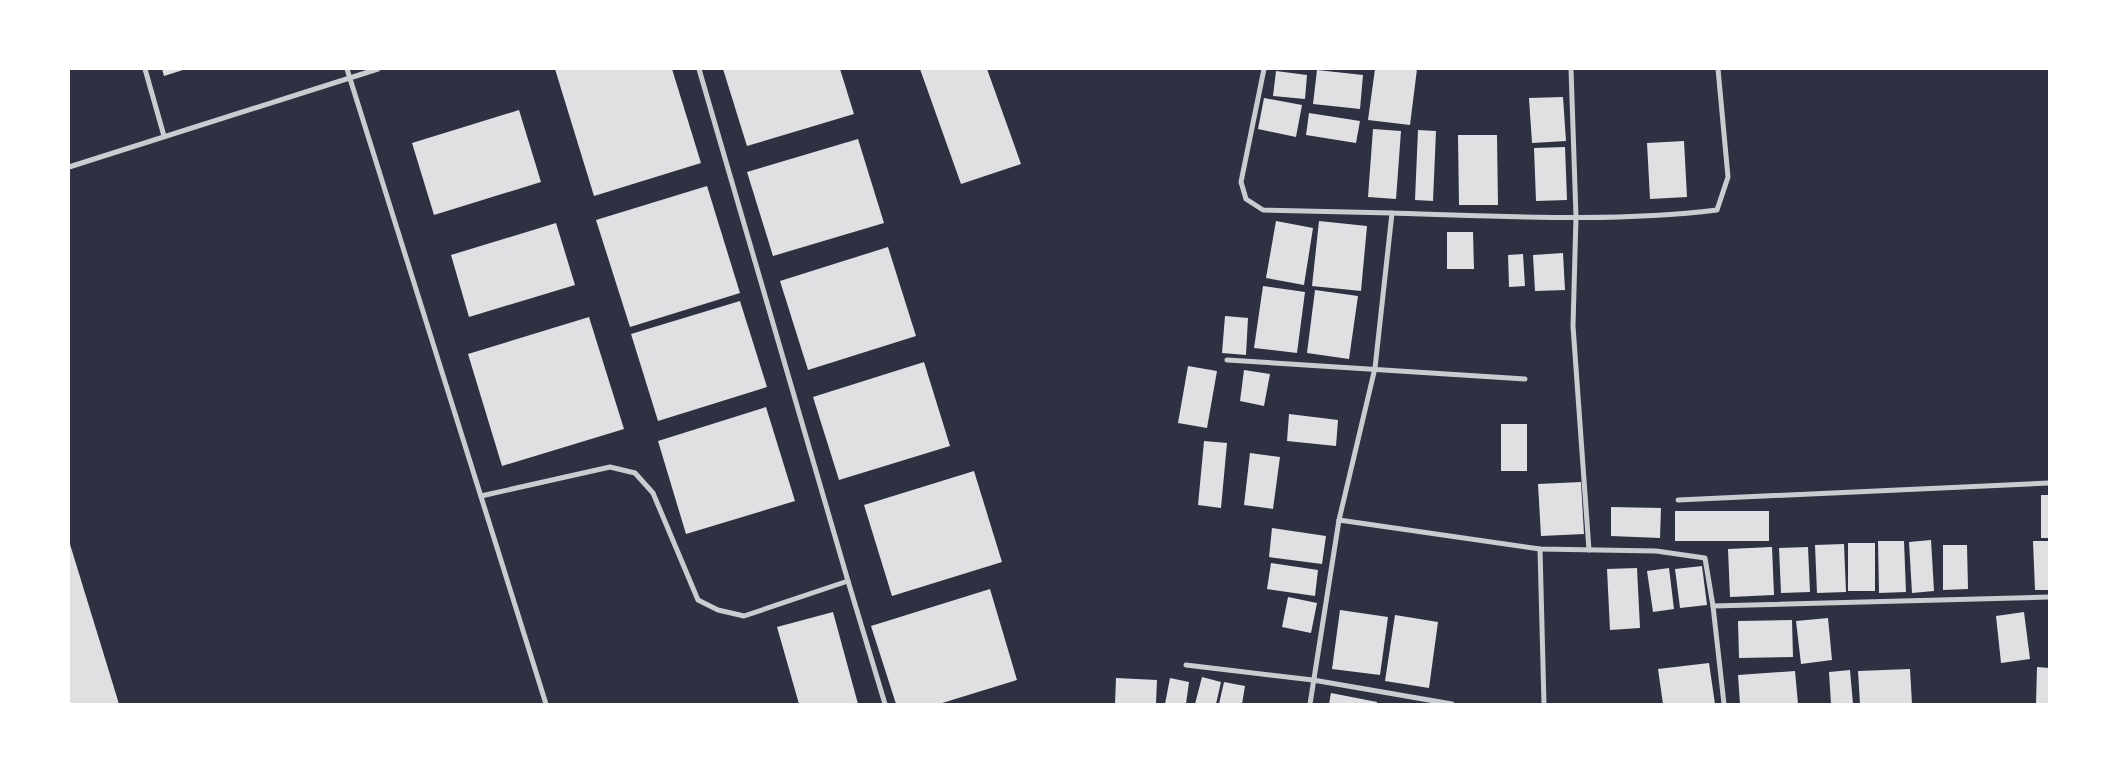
<svg xmlns="http://www.w3.org/2000/svg" width="2118" height="773" viewBox="0 0 2118 773" font-family="Karla,sans-serif">
	<style>
		.building { fill: #e0e0e3 }
		.lines { fill: none; stroke-linecap: round; stroke-linejoin: round }
		.minor { stroke: #caccd0; stroke-width: 5 }
	</style>
	<rect width="100%" height="100%" fill="#2d3142"/>
	<g class="building">
		<path d="M 162,69 L 186,69 L 164,76 Z"/>
		<path d="M 555,69 L 672,69 L 701,163 L 594,196 Z"/>
		<path d="M 723,69 L 840,69 L 854,114 L 747,146 Z"/>
		<path d="M 920,69 L 987,69 L 1021,164 L 961,184 Z"/>
		<path d="M 1375,69 L 1417,69 L 1410,125 L 1368,120 Z"/>
		<path d="M 1317,70 L 1363,75 L 1360,109 L 1313,104 Z"/>
		<path d="M 1276,71 L 1307,75 L 1305,99 L 1273,96 Z"/>
		<path d="M 1563,97 L 1566,141 L 1532,143 L 1529,98 Z"/>
		<path d="M 1264,98 L 1302,105 L 1296,137 L 1258,129 Z"/>
		<path d="M 519,110 L 541,182 L 434,215 L 412,143 Z"/>
		<path d="M 1309,113 L 1360,121 L 1356,143 L 1306,135 Z"/>
		<path d="M 1373,129 L 1401,131 L 1396,199 L 1368,197 Z"/>
		<path d="M 1418,130 L 1436,131 L 1433,201 L 1415,200 Z"/>
		<path d="M 1458,135 L 1497,135 L 1498,205 L 1459,205 Z"/>
		<path d="M 858,139 L 884,223 L 773,256 L 747,172 Z"/>
		<path d="M 1684,141 L 1687,197 L 1650,199 L 1647,143 Z"/>
		<path d="M 1565,147 L 1567,200 L 1536,201 L 1534,148 Z"/>
		<path d="M 707,186 L 740,293 L 630,327 L 596,220 Z"/>
		<path d="M 1276,221 L 1313,228 L 1304,285 L 1266,278 Z"/>
		<path d="M 1319,221 L 1367,226 L 1361,291 L 1312,286 Z"/>
		<path d="M 556,223 L 575,285 L 469,317 L 451,255 Z"/>
		<path d="M 1447,232 L 1473,232 L 1474,269 L 1447,269 Z"/>
		<path d="M 888,247 L 916,336 L 808,370 L 780,281 Z"/>
		<path d="M 1563,253 L 1565,290 L 1535,291 L 1533,255 Z"/>
		<path d="M 1523,254 L 1525,286 L 1509,287 L 1508,255 Z"/>
		<path d="M 1263,286 L 1305,292 L 1297,353 L 1254,348 Z"/>
		<path d="M 1315,290 L 1358,296 L 1349,359 L 1307,353 Z"/>
		<path d="M 740,301 L 767,387 L 658,421 L 631,334 Z"/>
		<path d="M 1225,316 L 1248,318 L 1246,355 L 1222,353 Z"/>
		<path d="M 589,317 L 624,429 L 502,466 L 468,354 Z"/>
		<path d="M 924,362 L 950,446 L 839,480 L 813,397 Z"/>
		<path d="M 1188,366 L 1217,371 L 1207,428 L 1178,423 Z"/>
		<path d="M 1244,370 L 1270,374 L 1264,406 L 1240,401 Z"/>
		<path d="M 766,407 L 795,501 L 686,534 L 658,441 Z"/>
		<path d="M 1289,414 L 1338,420 L 1336,446 L 1287,441 Z"/>
		<rect x="1501" y="424" width="26" height="47"/>
		<path d="M 1204,441 L 1227,443 L 1221,508 L 1198,505 Z"/>
		<path d="M 1250,453 L 1280,457 L 1273,509 L 1244,505 Z"/>
		<path d="M 974,471 L 1002,562 L 892,596 L 864,505 Z"/>
		<path d="M 1581,482 L 1584,534 L 1541,536 L 1538,484 Z"/>
		<rect x="2041" y="495" width="8" height="43"/>
		<path d="M 1611,507 L 1661,508 L 1660,538 L 1611,536 Z"/>
		<rect x="1675" y="511" width="94" height="30"/>
		<path d="M 1272,528 L 1326,536 L 1322,564 L 1269,557 Z"/>
		<path d="M 1931,540 L 1934,591 L 1912,593 L 1909,542 Z"/>
		<path d="M 69,541 L 119,704 L 69,704 Z"/>
		<path d="M 1878,541 L 1904,541 L 1906,592 L 1879,593 Z"/>
		<path d="M 2033,541 L 2049,541 L 2049,590 L 2035,590 Z"/>
		<rect x="1848" y="543" width="27" height="48"/>
		<path d="M 1844,544 L 1846,592 L 1817,593 L 1815,545 Z"/>
		<path d="M 1943,545 L 1967,545 L 1968,589 L 1943,590 Z"/>
		<path d="M 1772,547 L 1774,595 L 1730,597 L 1728,549 Z"/>
		<path d="M 1808,547 L 1810,592 L 1781,593 L 1779,548 Z"/>
		<path d="M 1271,563 L 1318,570 L 1315,596 L 1267,589 Z"/>
		<path d="M 1702,566 L 1707,605 L 1680,608 L 1675,569 Z"/>
		<path d="M 1637,568 L 1640,628 L 1610,630 L 1607,569 Z"/>
		<path d="M 1669,568 L 1674,609 L 1653,612 L 1647,571 Z"/>
		<path d="M 990,589 L 1017,680 L 939,704 L 896,704 L 871,626 Z"/>
		<path d="M 1288,597 L 1317,603 L 1311,633 L 1282,627 Z"/>
		<path d="M 1340,610 L 1388,617 L 1380,675 L 1332,669 Z"/>
		<path d="M 833,612 L 858,704 L 799,704 L 777,627 Z"/>
		<path d="M 2024,612 L 2030,659 L 2001,663 L 1996,616 Z"/>
		<path d="M 1395,615 L 1438,622 L 1429,688 L 1385,681 Z"/>
		<path d="M 1828,618 L 1832,660 L 1801,664 L 1796,621 Z"/>
		<path d="M 1792,620 L 1793,657 L 1739,658 L 1738,621 Z"/>
		<path d="M 1709,663 L 1715,704 L 1663,704 L 1658,669 Z"/>
		<path d="M 2037,667 L 2049,668 L 2049,704 L 2036,704 Z"/>
		<path d="M 1910,669 L 1912,704 L 1860,704 L 1858,671 Z"/>
		<path d="M 1850,670 L 1853,704 L 1831,704 L 1829,672 Z"/>
		<path d="M 1795,671 L 1798,704 L 1740,704 L 1738,675 Z"/>
		<path d="M 1202,677 L 1221,682 L 1216,704 L 1195,704 Z"/>
		<path d="M 1116,678 L 1157,680 L 1156,704 L 1115,704 Z"/>
		<path d="M 1170,678 L 1189,682 L 1186,704 L 1165,704 Z"/>
		<path d="M 1224,682 L 1245,686 L 1242,704 L 1219,704 Z"/>
		<path d="M 1331,693 L 1377,702 L 1377,704 L 1329,704 Z"/>
	</g>
	<g class="lines">
		<g class="minor">
			<path d="M 145,69 L 164,136"/>
			<path d="M 347,69 L 546,704"/>
			<path d="M 1264,69 L 1241,182 L 1246,199 L 1263,210 L 1392,213 L 1375,368 L 1339,520 L 1310,704"/>
			<path d="M 1571,69 L 1576,217 L 1573,326 L 1589,550"/>
			<path d="M 69,167 L 378,69"/>
			<path d="M 1392,213 C 1500,216 1610,223 1717,210 L 1728,177 L 1718,69"/>
			<path d="M 1227,360 L 1525,379"/>
			<path d="M 481,496 L 610,467 L 635,473 L 653,493 L 698,600 L 718,610 L 744,616 L 848,581 L 699,69"/>
			<path d="M 1678,500 L 2049,483"/>
			<path d="M 1339,520 L 1540,549 L 1656,551 L 1705,558 L 1713,606"/>
			<path d="M 1540,549 L 1544,704"/>
			<path d="M 848,581 L 885,704"/>
			<path d="M 1186,665 L 1313,680 L 1452,704"/>
			<path d="M 1724,704 L 1713,606 L 2049,597"/>
		</g>
	</g>
	<rect width="2118" height="773" fill="none" stroke="#ffffff" stroke-width="140"/>
</svg>
